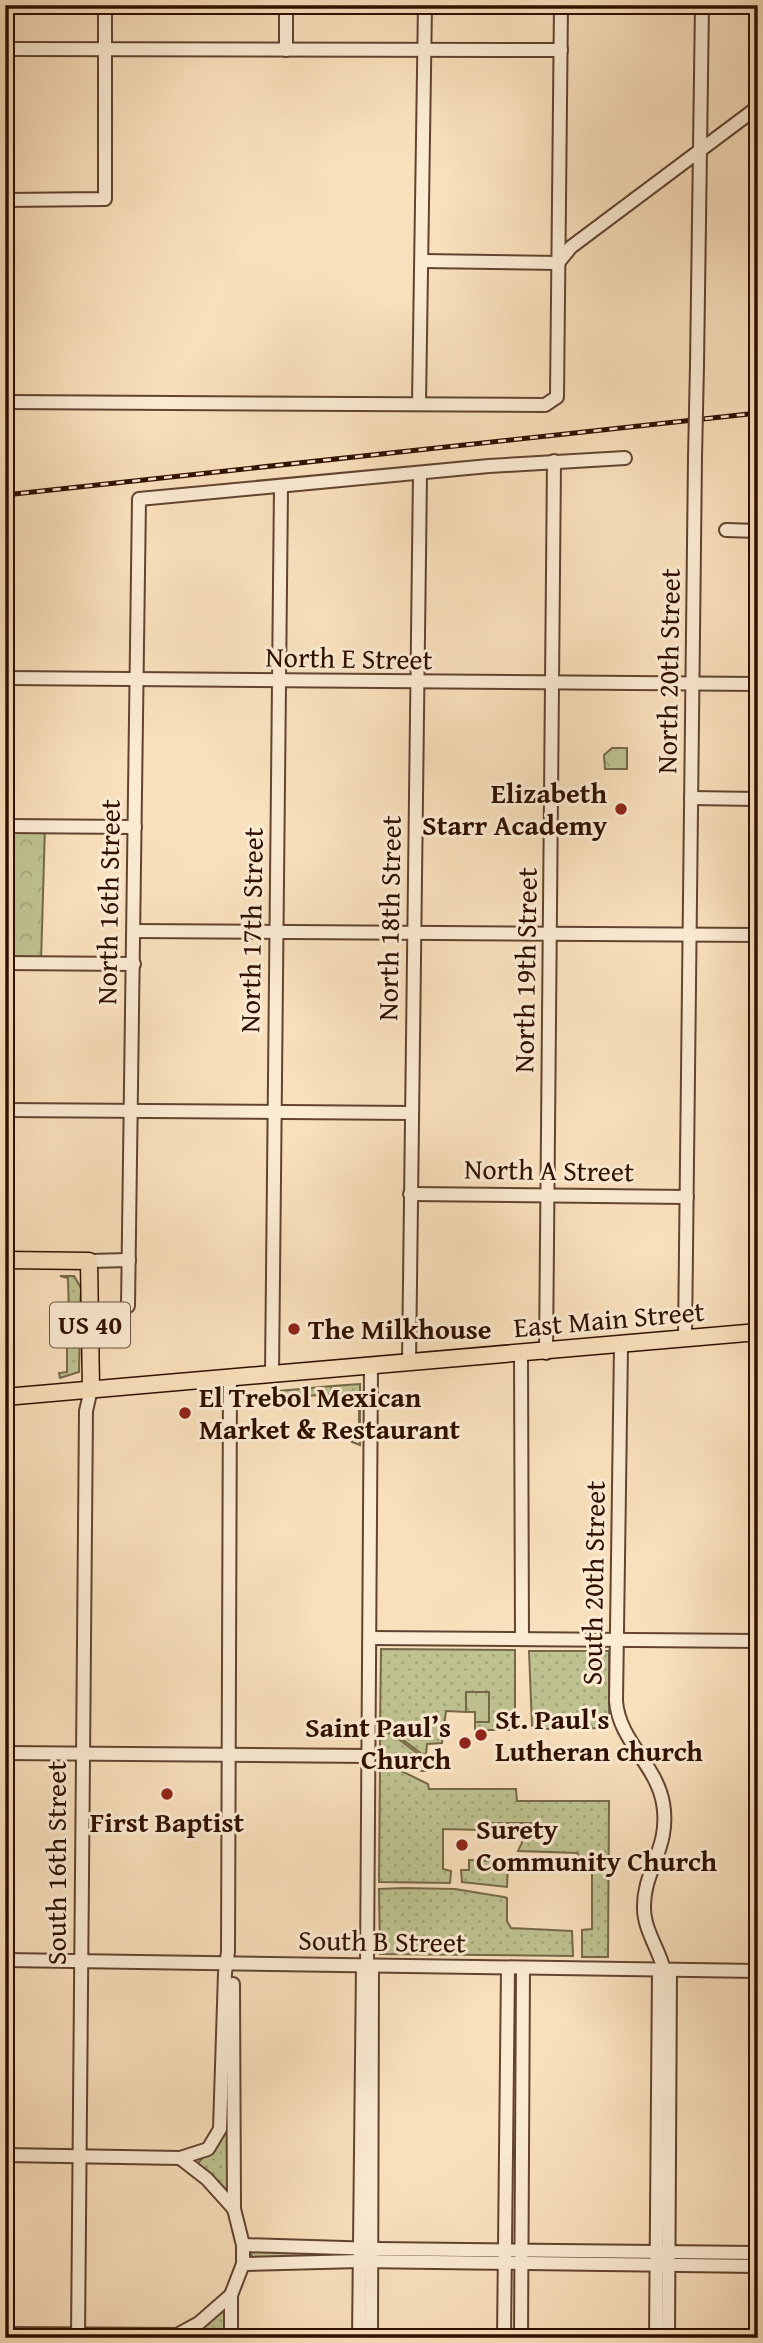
<svg xmlns="http://www.w3.org/2000/svg" width="763" height="2343" viewBox="0 0 763 2343" font-family="'Gentium Book Plus',serif">
	<style>
		.grass { fill: url(#grass-dots); stroke: #766848; stroke-width: 2 }
		.park { fill: url(#park-crowns); stroke: #766848; stroke-width: 2 }
		.lines { fill: none; stroke-linecap: round; stroke-linejoin: round }
		.minor-casing { stroke: #624330; stroke-width: 16 }
		.major-casing { stroke: #2f0f01; stroke-width: 19 }
		.minor { stroke: #fbebd3; stroke-width: 12 }
		.major { stroke: #f9e0bc; stroke-width: 16 }
		.rail-casing { stroke: #2f0f01; stroke-width: 5 }
		.rail { stroke: #fbebd3; stroke-width: 2.5; stroke-dasharray: 8; stroke-linecap: butt }
		.minor-bridge-casing { stroke: #624330; stroke-width: 16; stroke-linecap: butt }
		.minor-bridge { stroke: #fbebd3; stroke-width: 12 }
		.poi-dot { fill: #8f2418; stroke: #fbebd3; stroke-width: 2.5 }
		.labels { text-anchor: middle; stroke-width: 6; stroke-linejoin: round; paint-order: stroke }
		.shield { fill: #fbebd3; stroke: #6c5140; stroke-width: 2 }
		.shield-label { font-size: 26px; font-weight: bold; fill: #2f0f01 }
		.street-label { font-size: 28px; fill: #2f0f01; stroke: #fbebd3 }
		.poi-label { font-size: 28px; font-weight: bold; fill: #2f0f01; stroke: #fbebd3; text-anchor: start }
	</style>
	<defs>
		<pattern id="grass-dots" width="8" height="8" patternUnits="userSpaceOnUse" patternTransform="scale(1.75)"><rect width="8" height="8" fill="#bec290"/><path d="M2 2h.1M6 6h.1" fill="none" stroke="#a4a67a" stroke-width="1.8" stroke-linecap="round"/></pattern>
		<pattern id="park-crowns" width="20" height="18" patternUnits="userSpaceOnUse" patternTransform="scale(1.75)"><rect width="20" height="18" fill="#bec290"/><path d="M2 6a3 3 0 1 1 6 0M12 15a3 3 0 1 1 6 0" fill="none" stroke="#a4a67a"/></pattern>
	</defs>
	<rect width="100%" height="100%" fill="#f9e0bc"/>
	<filter id="stains"><feTurbulence type="fractalNoise" baseFrequency=".00286" numOctaves="4"/><feColorMatrix values="0 0 0 0 .2 0 0 0 0 .09 0 0 0 0 .02 0 0 0 .5 -.17"/></filter>
	<radialGradient id="worn" r=".72"><stop offset=".6" stop-color="#630" stop-opacity="0"/><stop offset="1" stop-color="#630" stop-opacity=".3"/></radialGradient>
	<g class="grass">
		<path d="M 60,1276 L 74,1276 L 81,1288 L 80,1315 L 63,1315 L 69,1314 L 68,1278 Z"/>
		<path d="M 73,1324 L 80,1327 L 79,1372 L 60,1378 L 59,1373 L 67,1372 L 67,1329 L 58,1325 Z"/>
		<path d="M 360,1384 L 360,1445 L 352,1442 L 359,1432 L 359,1399 L 351,1402 L 350,1392 L 338,1394 L 338,1400 L 333,1386 Z"/>
		<path d="M 331,1386 L 332,1394 L 281,1398 L 282,1406 L 278,1402 L 279,1391 Z"/>
		<path d="M 381,1649 L 515,1650 L 515,1715 L 509,1730 L 475,1730 L 475,1722 L 489,1722 L 489,1692 L 466,1692 L 466,1712 L 446,1711 L 442,1743 L 427,1744 L 426,1755 L 423,1755 L 390,1730 L 380,1727 Z"/>
		<path d="M 529,1651 L 609,1651 L 609,1728 L 539,1729 L 532,1726 Z"/>
		<path d="M 380,1730 L 392,1734 L 426,1760 L 426,1771 L 417,1771 L 380,1750 Z"/>
		<path d="M 385,1763 L 428,1784 L 429,1789 L 516,1789 L 517,1801 L 609,1801 L 608,1957 L 582,1957 L 582,1930 L 592,1929 L 592,1857 L 583,1862 L 577,1853 L 518,1851 L 531,1823 L 481,1823 L 480,1830 L 443,1829 L 443,1869 L 451,1871 L 450,1883 L 379,1882 L 380,1764 Z"/>
		<path d="M 469,1860 L 508,1862 L 507,1887 L 462,1882 L 461,1870 L 469,1870 Z"/>
		<path d="M 404,1888 L 455,1889 L 504,1897 L 507,1898 L 507,1921 L 511,1928 L 572,1931 L 573,1956 L 380,1954 L 379,1889 Z"/>
		<path d="M 226,2118 L 228,2118 L 227,2190 L 197,2164 L 219,2140 Z"/>
		<path d="M 250,2251 L 344,2253 L 342,2259 L 253,2260 Z"/>
		<path d="M 221,2309 L 226,2314 L 225,2338 L 195,2336 L 194,2331 Z"/>
	</g>
	<g class="park">
		<path d="M 612,748 L 627,748 L 627,769 L 605,769 L 604,755 Z"/>
		<path d="M 5,826 L 45,826 L 41,963 L 5,963 Z"/>
		<path d="M 466,1692 L 489,1692 L 489,1722 L 475,1722 L 475,1712 L 466,1712 Z"/>
	</g>
	<g class="lines">
		<g class="minor-casing">
			<g id="minor">
				<path d="M 5,49 L 561,50"/>
				<path d="M 286,50 L 286,5"/>
				<path d="M 5,200 L 105,199 L 105,5"/>
				<path d="M 423,261 L 558,263 L 571,247 L 758,107"/>
				<path d="M 697,365 L 702,5"/>
				<path d="M 5,402 L 545,405 L 557,397 L 561,5"/>
				<path d="M 419,404 L 425,5"/>
				<path d="M 726,530 L 758,531"/>
				<path d="M 5,678 L 758,684"/>
				<path d="M 691,798 L 758,799"/>
				<path d="M 5,826 L 135,827"/>
				<path d="M 134,931 L 758,935"/>
				<path d="M 5,963 L 134,964"/>
				<path d="M 5,1110 L 411,1113"/>
				<path d="M 410,1194 L 687,1197"/>
				<path d="M 89,1261 L 129,1260"/>
				<path d="M 128,1306 L 139,499 L 489,466 L 625,458"/>
				<path d="M 685,1338 L 695,457"/>
				<path d="M 621,1346 L 616,1701 C 619,1741 656,1764 663,1803 C 671,1848 643,1870 644,1908 C 644,1930 659,1949 664,1970"/>
				<path d="M 546,1353 L 554,461"/>
				<path d="M 521,1354 L 522,1639"/>
				<path d="M 409,1363 L 420,474"/>
				<path d="M 272,1374 L 281,487"/>
				<path d="M 370,1638 L 758,1641"/>
				<path d="M 5,1753 L 369,1756"/>
				<path d="M 5,1960 L 758,1971"/>
				<path d="M 367,1966 L 371,1366"/>
				<path d="M 5,2155 L 180,2158 L 208,2149 L 220,2129 L 225,1973 L 228,1952 L 230,1380"/>
				<path d="M 180,2158 L 207,2179 L 234,2209"/>
				<path d="M 243,2245 L 377,2249 L 758,2253"/>
				<path d="M 243,2264 L 360,2261 L 758,2266"/>
				<path d="M 5,2334 L 177,2335 L 199,2323 L 231,2295"/>
				<path d="M 78,2338 L 86,1411 L 91,1389"/>
				<path d="M 231,2338 L 231,2295 L 243,2264 L 243,2245 L 234,2209 L 233,1984"/>
				<path d="M 359,2338 L 363,1966"/>
				<path d="M 371,2338 L 372,1966"/>
				<path d="M 504,2338 L 508,1968"/>
				<path d="M 521,2338 L 523,1968"/>
				<path d="M 656,2338 L 659,1970"/>
				<path d="M 668,2338 L 670,1970"/>
			</g>
		</g>
		<g class="major-casing">
			<g id="major">
				<path d="M 5,1260 L 89,1261 L 91,1389"/>
				<path d="M 5,1397 L 758,1332"/>
			</g>
		</g>
		<use href="#minor" class="minor"/>
		<use href="#major" class="major"/>
		<g class="rail-casing">
			<path id="rail" d="M 5,495 L 758,413"/>
		</g>
		<use href="#rail" class="rail"/>
		<g class="minor-bridge-casing">
			<path id="minor-bridge" d="M 695,457 L 697,365"/>
		</g>
		<use href="#minor-bridge" class="minor-bridge"/>
	</g>
	<g class="poi-dot">
		<circle cx="621" cy="809" r="7"/>
		<circle cx="294" cy="1329" r="7"/>
		<circle cx="185" cy="1413" r="7"/>
		<circle cx="481" cy="1735" r="7"/>
		<circle cx="465" cy="1743" r="7"/>
		<circle cx="167" cy="1794" r="7"/>
		<circle cx="462" cy="1845" r="7"/>
	</g>
	<g class="labels">
		<rect class="shield" x="50" y="1302.5" width="80" height="45" rx="5"/>
		<g class="shield-label">
			<text x="90" y="1334">US 40</text>
		</g>
		<g class="street-label">
			<text transform="translate(349 658) rotate(1)" y="10">North E Street</text>
			<text transform="translate(668 671) rotate(-89)" y="10">North 20th Street</text>
			<text transform="translate(108 902) rotate(-89)" y="10">North 16th Street</text>
			<text transform="translate(389 918) rotate(-89)" y="10">North 18th Street</text>
			<text transform="translate(251 930) rotate(-89)" y="10">North 17th Street</text>
			<text transform="translate(525 970) rotate(-89)" y="10">North 19th Street</text>
			<text transform="translate(549 1170) rotate(1)" y="10">North A Street</text>
			<text transform="translate(609 1319) rotate(-5)" y="10">East Main Street</text>
			<text transform="translate(593 1583) rotate(-89)" y="10">South 20th Street</text>
			<text transform="translate(56 1863) rotate(-90)" y="10">South 16th Street</text>
			<text transform="translate(382 1941) rotate(1)" y="10">South B Street</text>
		</g>
		<g class="poi-label">
			<text x="607" y="803" text-anchor="end">Elizabeth<tspan x="607" dy="32">Starr Academy</tspan></text>
			<text x="308" y="1339">The Milkhouse</text>
			<text x="199" y="1407">El Trebol Mexican<tspan x="199" dy="32">Market &amp; Restaurant</tspan></text>
			<text x="495" y="1729">St. Paul's<tspan x="495" dy="32">Lutheran church</tspan></text>
			<text x="451" y="1737" text-anchor="end">Saint Paul’s<tspan x="451" dy="32">Church</tspan></text>
			<text x="167" y="1832" text-anchor="middle">First Baptist</text>
			<text x="476" y="1839">Surety<tspan x="476" dy="32">Community Church</tspan></text>
		</g>
	</g>
	<rect width="763" height="2343" fill="none" stroke="#f9e0bc" stroke-width="28"/>
	<rect x="7" y="7" width="749" height="2329" fill="none" stroke="#2f0f01" stroke-width="3.5"/>
	<rect x="14" y="14" width="735" height="2315" fill="none" stroke="#2f0f01" stroke-width="2"/>
	<rect width="100%" height="100%" filter="url(#stains)"/>
	<rect width="100%" height="100%" fill="url(#worn)"/>
</svg>
